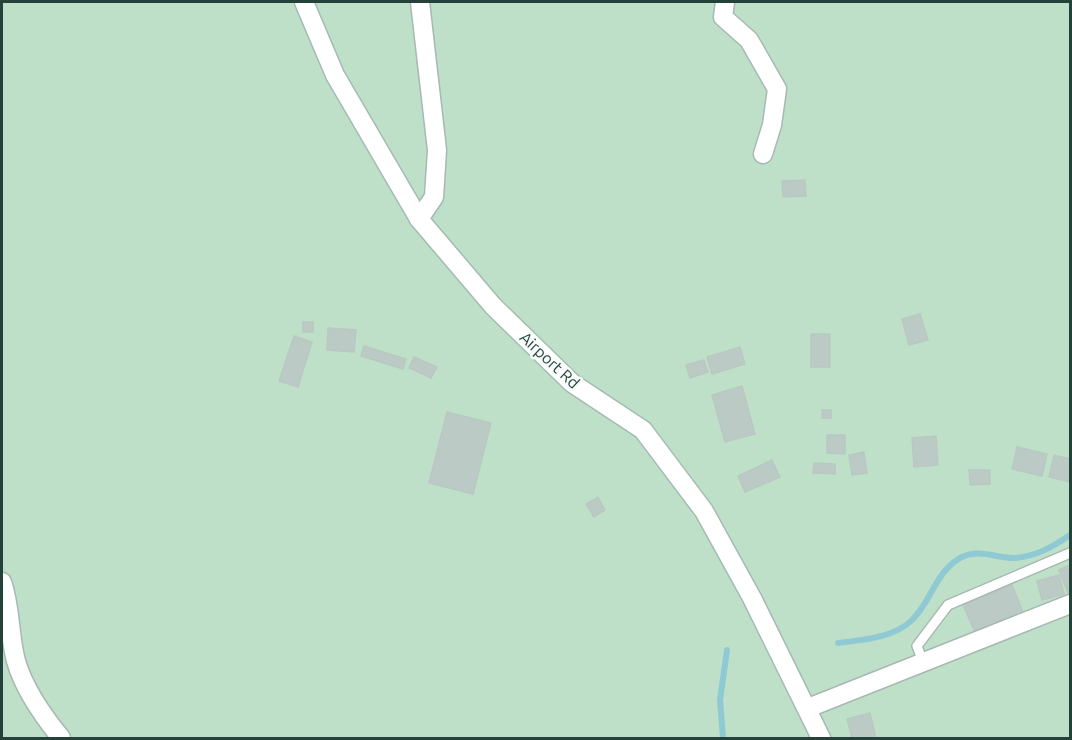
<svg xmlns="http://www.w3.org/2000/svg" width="1072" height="740" viewBox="0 0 1072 740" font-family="Ubuntu,sans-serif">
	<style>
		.green { fill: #bfe0c8 }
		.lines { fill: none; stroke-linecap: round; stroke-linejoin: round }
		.stream { stroke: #8ec9d4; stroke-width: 6 }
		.building { fill: #bbcac4; stroke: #b8c9c2; stroke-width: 1.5 }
		.lane-casing { stroke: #a8b8b2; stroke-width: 12 }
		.street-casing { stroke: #a8b8b2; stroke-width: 21 }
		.secondary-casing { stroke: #a4bbb3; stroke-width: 21 }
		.lane { stroke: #fff; stroke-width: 9 }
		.street { stroke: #fff; stroke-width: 18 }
		.secondary { stroke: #fff; stroke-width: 18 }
		.labels { text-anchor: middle; stroke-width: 5; stroke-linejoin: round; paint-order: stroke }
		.street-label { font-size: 16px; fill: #24423a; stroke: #f7fbf9 }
	</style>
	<rect width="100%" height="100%" fill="#e6efeb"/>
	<rect class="green" x="2" y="2" width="1068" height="736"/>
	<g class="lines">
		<g class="stream">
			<path d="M 838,643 C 862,640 894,638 912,620 C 932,601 935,571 962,557 C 980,548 998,559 1016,558 C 1037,556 1054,546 1070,535"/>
			<path d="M 723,738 L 720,700 L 727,650"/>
		</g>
	</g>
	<g class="building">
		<path d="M 805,180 L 806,196 L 783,197 L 782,181 Z"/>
		<path d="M 920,314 L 928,340 L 909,345 L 902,319 Z"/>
		<rect x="303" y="322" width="10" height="10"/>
		<path d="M 328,328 L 356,330 L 354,352 L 327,350 Z"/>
		<rect x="811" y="334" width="19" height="33"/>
		<path d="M 294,336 L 312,342 L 298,387 L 279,381 Z"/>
		<path d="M 364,346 L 406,359 L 403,369 L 361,356 Z"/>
		<path d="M 740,347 L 745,364 L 712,374 L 707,357 Z"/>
		<path d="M 414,357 L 437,367 L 431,378 L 409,368 Z"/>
		<path d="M 704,360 L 708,372 L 690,378 L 686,365 Z"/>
		<path d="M 742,386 L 755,434 L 725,442 L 712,395 Z"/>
		<rect x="822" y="410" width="9" height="8"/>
		<path d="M 447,412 L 491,423 L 473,494 L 429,483 Z"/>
		<path d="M 827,435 L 845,435 L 845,454 L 827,453 Z"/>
		<path d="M 936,436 L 938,465 L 914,467 L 912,438 Z"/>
		<path d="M 1017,447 L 1047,454 L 1042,476 L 1012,469 Z"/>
		<path d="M 864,452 L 867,473 L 852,475 L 849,455 Z"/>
		<path d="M 1054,455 L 1070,459 L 1070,482 L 1049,477 Z"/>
		<path d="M 772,460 L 780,477 L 745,492 L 738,476 Z"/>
		<path d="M 814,463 L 835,464 L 835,474 L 813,473 Z"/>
		<path d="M 969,470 L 990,470 L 990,484 L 970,485 Z"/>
		<path d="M 598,497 L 605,510 L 594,517 L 586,504 Z"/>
		<path d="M 1070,565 L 1070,592 L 1068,593 L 1059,570 Z"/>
		<path d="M 1059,575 L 1064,594 L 1042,600 L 1037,581 Z"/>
		<path d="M 1012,585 L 1025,617 L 977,637 L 963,605 Z"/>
		<path d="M 870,713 L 876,738 L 852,738 L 847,719 Z"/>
	</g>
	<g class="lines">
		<g class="lane-casing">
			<path id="lane" d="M 923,662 L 917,646 L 948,605 L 1070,553"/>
		</g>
		<g class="street-casing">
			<g id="street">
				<path d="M 725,2 L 723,17 L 749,40 L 777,89 L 772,125 L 763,154"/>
				<path d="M 419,219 L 434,197 L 437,150 L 420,2"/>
				<path d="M 2,582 C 11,608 9,635 16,661 C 24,689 43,716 61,738"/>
				<path d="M 808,708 L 1070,604"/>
			</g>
		</g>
		<g class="secondary-casing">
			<path id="secondary" d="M 304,2 L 335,75 L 419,219 L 493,306 L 572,383 L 643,430 L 704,511 L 752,598 L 821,738"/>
		</g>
		<use href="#lane" class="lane"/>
		<use href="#street" class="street"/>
		<use href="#secondary" class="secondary"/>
	</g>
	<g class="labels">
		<g class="street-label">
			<text transform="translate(550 360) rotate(43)" y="6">Airport Rd</text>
		</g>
	</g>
	<rect width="1072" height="740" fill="none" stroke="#24423a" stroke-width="6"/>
</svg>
